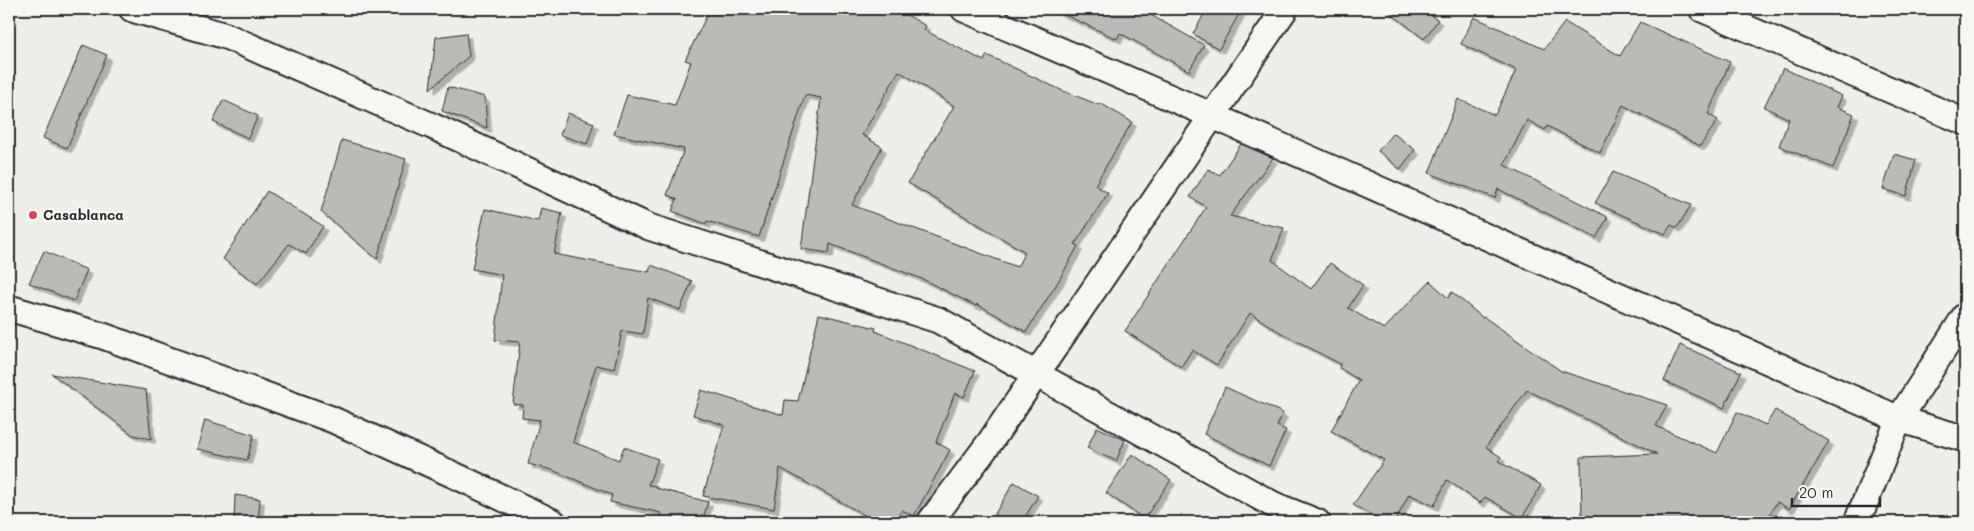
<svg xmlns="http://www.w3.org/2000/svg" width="1974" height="531" viewBox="0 0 1974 531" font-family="Mali,sans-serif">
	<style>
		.building { fill: #babab7; stroke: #2b2b2b; fill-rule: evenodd; filter: url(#shadow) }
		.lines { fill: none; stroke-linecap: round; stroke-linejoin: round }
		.minor-casing { stroke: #2b2b2b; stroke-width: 29 }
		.minor { stroke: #f6f6f2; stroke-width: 25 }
		.poi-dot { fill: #d1495b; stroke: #f6f6f2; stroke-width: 2 }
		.labels { text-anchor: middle; stroke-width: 4.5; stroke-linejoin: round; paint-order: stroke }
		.poi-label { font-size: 14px; font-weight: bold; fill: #2b2b2b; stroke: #f6f6f2; text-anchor: start }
	</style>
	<defs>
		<filter id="shadow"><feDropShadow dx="4.5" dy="4.5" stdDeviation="0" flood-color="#0004"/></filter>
	</defs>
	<rect width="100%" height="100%" fill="#eeeeea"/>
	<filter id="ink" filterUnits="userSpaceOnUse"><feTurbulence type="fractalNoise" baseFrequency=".02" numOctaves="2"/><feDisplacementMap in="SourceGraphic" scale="10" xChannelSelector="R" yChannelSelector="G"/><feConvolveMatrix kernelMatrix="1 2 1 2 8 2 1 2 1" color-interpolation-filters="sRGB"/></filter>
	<g filter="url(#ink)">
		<g class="building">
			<path d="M 710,9 L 897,9 L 926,26 L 924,30 L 984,61 L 987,55 L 1061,90 L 1099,105 L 1100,103 L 1132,122 L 1095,185 L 1108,193 L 1075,244 L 1078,246 L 1058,282 L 1026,332 L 977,304 L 976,306 L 922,279 L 830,244 L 829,253 L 801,249 L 821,98 L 805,95 L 759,237 L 707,221 L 706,224 L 672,211 L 677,199 L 667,195 L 684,149 L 614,134 L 627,95 L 675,105 L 691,62 L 685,60 ZM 899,71 L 954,106 L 908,183 L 1025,252 L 1017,267 L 852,205 L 882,147 L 862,135 Z"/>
			<path d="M 1052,9 L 1140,9 L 1204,45 L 1189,71 L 1120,33 L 1117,39 Z"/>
			<path d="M 1207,9 L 1242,9 L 1219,49 L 1193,34 Z"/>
			<path d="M 1385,9 L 1421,9 L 1438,20 L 1424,39 Z"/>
			<path d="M 1474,17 L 1544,49 L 1565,22 L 1620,56 L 1640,22 L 1730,62 L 1708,114 L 1718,120 L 1700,146 L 1623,105 L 1600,153 L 1547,126 L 1545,130 L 1527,120 L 1504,165 L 1608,217 L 1596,238 L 1498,189 L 1495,198 L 1429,173 L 1458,99 L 1495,115 L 1516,70 L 1461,44 Z"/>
			<path d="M 466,33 L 469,56 L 430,89 L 436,37 Z"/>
			<path d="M 83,45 L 107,55 L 67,148 L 43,138 Z"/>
			<path d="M 1783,68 L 1842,96 L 1837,107 L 1854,114 L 1833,168 L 1779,146 L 1789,119 L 1764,107 Z"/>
			<path d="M 448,87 L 485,97 L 487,128 L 442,111 Z"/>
			<path d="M 223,100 L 258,116 L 248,138 L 213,122 Z"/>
			<path d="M 568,113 L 594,123 L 587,144 L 560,135 Z"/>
			<path d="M 1393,133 L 1415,150 L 1400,169 L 1378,151 Z"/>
			<path d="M 342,140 L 406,159 L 377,259 L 321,212 Z"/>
			<path d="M 1241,144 L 1273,158 L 1230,216 L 1284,228 L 1272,260 L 1311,289 L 1330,263 L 1363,285 L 1348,308 L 1384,329 L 1430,281 L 1448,298 L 1452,292 L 1483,318 L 1484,317 L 1561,371 L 1667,405 L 1656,426 L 1717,453 L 1737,412 L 1766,425 L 1775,410 L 1829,441 L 1789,509 L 1777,502 L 1765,522 L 1582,522 L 1581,457 L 1657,454 L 1527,390 L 1486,447 L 1501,457 L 1498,461 L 1541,485 L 1522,518 L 1485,497 L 1480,503 L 1447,480 L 1434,506 L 1409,494 L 1395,522 L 1385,522 L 1353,505 L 1384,460 L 1331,431 L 1359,380 L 1339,368 L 1340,364 L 1276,330 L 1250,313 L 1217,365 L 1192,350 L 1181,367 L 1125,331 L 1206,207 L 1190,197 L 1208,169 L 1220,175 Z"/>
			<path d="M 1894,154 L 1916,160 L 1906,196 L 1883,189 Z"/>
			<path d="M 1613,172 L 1691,205 L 1677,228 L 1671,225 L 1665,234 L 1595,203 Z"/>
			<path d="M 267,191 L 323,226 L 306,254 L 289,244 L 257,284 L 223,259 Z"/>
			<path d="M 541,208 L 562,213 L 554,254 L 649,272 L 651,265 L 692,281 L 680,310 L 648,298 L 643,334 L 622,331 L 614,369 L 596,365 L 573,442 L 619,460 L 624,447 L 658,459 L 648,485 L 656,486 L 656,488 L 708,502 L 702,522 L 658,522 L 661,513 L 610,502 L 612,495 L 552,470 L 528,464 L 540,420 L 522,418 L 523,405 L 513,404 L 520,342 L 495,340 L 502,275 L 472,269 L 485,209 L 538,221 Z"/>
			<path d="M 44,251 L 87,270 L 74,301 L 29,283 Z"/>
			<path d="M 819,314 L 876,328 L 875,331 L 975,371 L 964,397 L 955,393 L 936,442 L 950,450 L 914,516 L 902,510 L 896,522 L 877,522 L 780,468 L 774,509 L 703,496 L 724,425 L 693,415 L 701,390 L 783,415 L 785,400 L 798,401 Z"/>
			<path d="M 1680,345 L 1741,372 L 1724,408 L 1664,381 Z"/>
			<path d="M 52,374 L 146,390 L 151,439 L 133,435 Z"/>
			<path d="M 1225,387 L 1283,413 L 1277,426 L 1286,430 L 1269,466 L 1204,434 Z"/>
			<path d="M 205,420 L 254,435 L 247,460 L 197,449 Z"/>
			<path d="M 1097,427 L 1125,440 L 1116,461 L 1087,448 Z"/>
			<path d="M 1132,454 L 1171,480 L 1144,519 L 1106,493 Z"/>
			<path d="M 1014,482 L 1038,496 L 1022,522 L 990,522 Z"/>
			<path d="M 235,495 L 260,499 L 258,522 L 234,522 Z"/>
		</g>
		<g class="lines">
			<g class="minor-casing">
				<g id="minor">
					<path d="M 132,9 L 226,36 L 432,126 L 649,227 L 938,320 L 1274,505 L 1317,522"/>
					<path d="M 964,9 L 1213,116 L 1899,419 L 1965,439"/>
					<path d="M 1702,9 L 1965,122"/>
					<path d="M 9,308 L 103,336 L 331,419 L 467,481 L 553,522"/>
					<path d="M 930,522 L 990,442 L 1285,9"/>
					<path d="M 1857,522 L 1899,419 L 1965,316"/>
				</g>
			</g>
			<use href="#minor" class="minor"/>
		</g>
	</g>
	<circle class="poi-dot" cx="33" cy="215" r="5"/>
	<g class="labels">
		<g class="poi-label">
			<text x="43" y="220">Casablanca</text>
		</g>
	</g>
	<rect width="1974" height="531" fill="none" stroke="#f6f6f2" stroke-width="30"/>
	<rect x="15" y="15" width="1944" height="501" fill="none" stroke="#2b2b2b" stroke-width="2" filter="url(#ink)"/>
	<path d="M1792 498v8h88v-8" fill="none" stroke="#2b2b2b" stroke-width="2.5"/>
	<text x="1799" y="498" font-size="15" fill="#2b2b2b" stroke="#f6f6f2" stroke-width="4" paint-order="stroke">20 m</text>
</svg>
